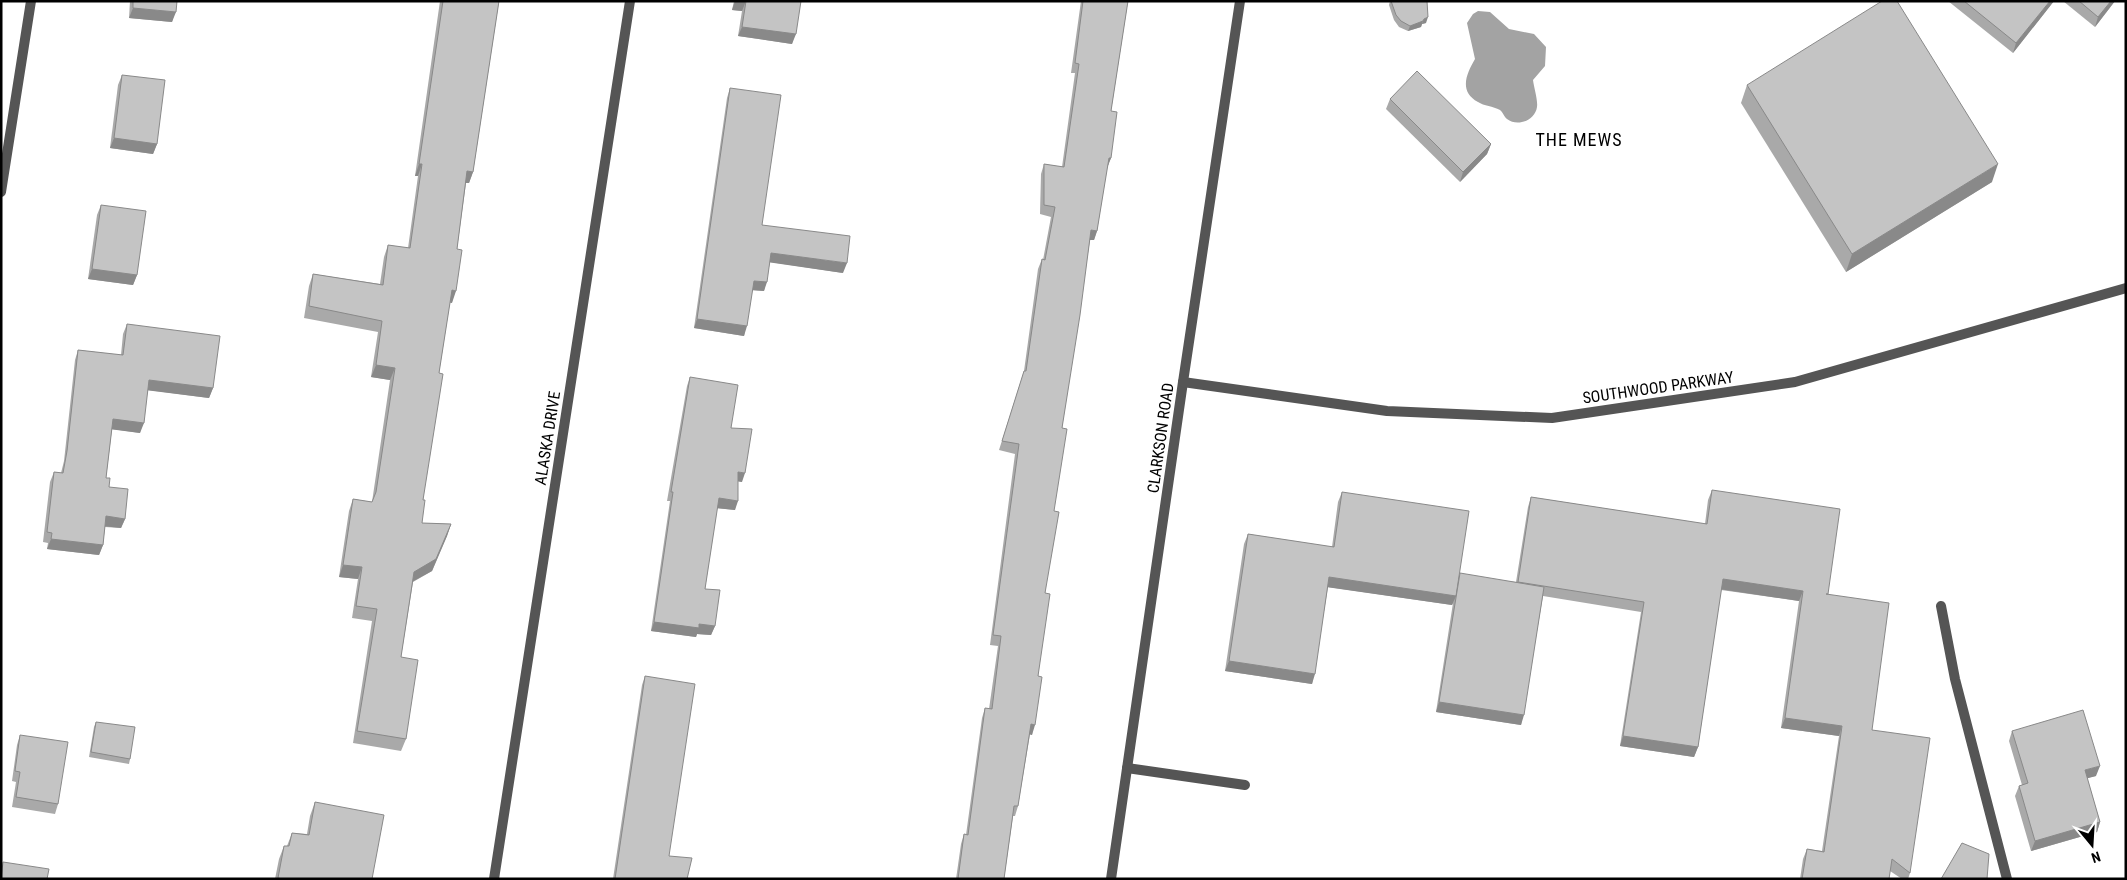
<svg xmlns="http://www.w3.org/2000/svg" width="2127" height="880" viewBox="0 0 2127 880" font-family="'Roboto Condensed',sans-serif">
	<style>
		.water { fill: #a3a3a3 }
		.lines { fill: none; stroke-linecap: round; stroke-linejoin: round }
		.service { stroke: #555; stroke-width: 10 }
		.minor { stroke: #555; stroke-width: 10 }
		.tertiary { stroke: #555; stroke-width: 10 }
		.wall { fill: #a9a9a9 }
		.shaded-wall { fill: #898989 }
		.building { fill: #c4c4c4; stroke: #898989 }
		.labels { text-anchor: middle; stroke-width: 4.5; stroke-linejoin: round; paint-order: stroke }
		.street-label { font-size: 16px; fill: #000; stroke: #fff }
		.neighbourhood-label { font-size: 18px; letter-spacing: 1px; fill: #000; stroke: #fff }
	</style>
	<rect width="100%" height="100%" fill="#fff"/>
	<path class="water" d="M 1478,11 L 1490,12 L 1509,29 L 1534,34 L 1546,47 L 1545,66 L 1533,80 C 1534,88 1538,100 1537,107 C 1535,121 1517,127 1507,119 C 1504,117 1503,112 1500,110 C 1493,106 1484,106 1478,102 C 1458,91 1467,73 1475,59 L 1467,23 L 1473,14 Z"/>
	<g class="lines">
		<g class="service">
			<path d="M 1941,606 L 1955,679 L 2007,879"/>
			<path d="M 1127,768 L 1245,785"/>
		</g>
		<g class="minor">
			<path d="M 1,192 L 31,1"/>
			<path d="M 494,879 L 630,1"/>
			<path d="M 1111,879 L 1183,382"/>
		</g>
		<path class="tertiary" d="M 1240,1 L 1183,382 L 1387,411 L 1552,418 L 1795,382 L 2126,288"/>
	</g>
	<g class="wall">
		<path d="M 130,1 L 177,1 L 172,22 L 129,18 Z"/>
		<path d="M 440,1 L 499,1 L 473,172 L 469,183 L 466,183 L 457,249 L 452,303 L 450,302 L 439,373 L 423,500 L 422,523 L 451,524 L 447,536 L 432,571 L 413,582 L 401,657 L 406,739 L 401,751 L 353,743 L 372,621 L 352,618 L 358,579 L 339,577 L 349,511 L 353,499 L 372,502 L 390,380 L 371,377 L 378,332 L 304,318 L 309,286 L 313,274 L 380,284 L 384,257 L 388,245 L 408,248 L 418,176 L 415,176 Z"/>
		<path d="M 734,1 L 801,1 L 792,44 L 738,36 L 742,11 L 732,10 Z"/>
		<path d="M 1081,1 L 1128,1 L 1111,111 L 1111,158 L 1107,168 L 1097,231 L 1094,240 L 1090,240 L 1062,428 L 1045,593 L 1038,676 L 1032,735 L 1030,734 L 1018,806 L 1015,816 L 1013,816 L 1004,879 L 956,879 L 961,844 L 964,834 L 966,835 L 982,718 L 985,708 L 989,709 L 998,646 L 990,645 L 1015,454 L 999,450 L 1024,371 L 1038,269 L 1042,259 L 1043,260 L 1051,217 L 1040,214 L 1041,174 L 1044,164 L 1062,167 L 1075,73 L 1071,73 Z"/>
		<path d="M 1390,1 L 1427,1 L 1426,23 L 1422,24 L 1421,27 L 1408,31 L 1399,27 L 1394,20 L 1389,5 Z"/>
		<path d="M 1948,1 L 2054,1 L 2013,53 Z"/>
		<path d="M 2063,1 L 2115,1 L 2095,27 Z"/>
		<path d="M 122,75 L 157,144 L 153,154 L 110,148 L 118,85 Z"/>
		<path d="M 1747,85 L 1992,182 L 1846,272 L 1741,103 Z"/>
		<path d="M 730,88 L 762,225 L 843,273 L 770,262 L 764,291 L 752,290 L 744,336 L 694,328 L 727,98 Z"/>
		<path d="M 1390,99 L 1491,144 L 1487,154 L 1460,182 L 1386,109 Z"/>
		<path d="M 101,205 L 137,275 L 133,285 L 88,279 L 97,215 Z"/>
		<path d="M 127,324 L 213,388 L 209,398 L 148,390 L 140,433 L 112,429 L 106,478 L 109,487 L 125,519 L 121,528 L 105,527 L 103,545 L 99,555 L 47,549 L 48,543 L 43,542 L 50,482 L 54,472 L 61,473 L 64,461 L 75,360 L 78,350 L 121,355 L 123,334 Z"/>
		<path d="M 690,377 L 731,428 L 742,482 L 738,481 L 735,510 L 717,508 L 705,589 L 715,626 L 711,635 L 697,634 L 696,637 L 651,631 L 670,501 L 667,501 L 687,386 Z"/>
		<path d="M 1712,490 L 1828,594 L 1872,730 L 1910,873 L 1908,879 L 1902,879 L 1890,871 L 1889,879 L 1800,879 L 1803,859 L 1807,849 L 1822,851 L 1839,736 L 1781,728 L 1799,601 L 1721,590 L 1698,747 L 1694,757 L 1620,746 L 1641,612 L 1543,596 L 1521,725 L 1436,712 L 1453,603 L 1452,605 L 1328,587 L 1312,684 L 1225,671 L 1244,544 L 1248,534 L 1332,547 L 1338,502 L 1342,492 L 1459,576 L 1516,582 L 1528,507 L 1531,497 L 1705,524 L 1708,500 Z"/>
		<path d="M 645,676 L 669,856 L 687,879 L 613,879 L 642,685 Z"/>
		<path d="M 96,722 L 130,759 L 129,764 L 89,757 L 94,727 Z"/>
		<path d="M 2012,731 L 2096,776 L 2087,778 L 2100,822 L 2097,832 L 2031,851 L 2015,796 L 2019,786 L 2022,785 L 2009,741 Z"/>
		<path d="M 20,735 L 58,804 L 55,814 L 12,807 L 16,782 L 12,781 L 17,745 Z"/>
		<path d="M 315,802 L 372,879 L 275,879 L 279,859 L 284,846 L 287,846 L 292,833 L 307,834 L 310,816 Z"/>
	</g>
	<g class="shaded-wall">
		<path d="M 735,1 L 746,1 L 742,11 L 732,10 Z"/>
		<path d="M 2050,1 L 2054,1 L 2013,53 L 2016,43 Z"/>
		<path d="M 2111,1 L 2115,1 L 2095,27 L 2098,17 Z"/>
		<path d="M 133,8 L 176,12 L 172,22 L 129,18 Z"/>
		<path d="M 1428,17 L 1426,23 L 1422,24 L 1424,19 Z"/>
		<path d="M 1423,21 L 1421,27 L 1408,31 L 1410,26 Z"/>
		<path d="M 742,27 L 796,34 L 792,44 L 738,36 Z"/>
		<path d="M 114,138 L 157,144 L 153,154 L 110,148 Z"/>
		<path d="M 1491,144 L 1487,154 L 1460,182 L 1463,172 Z"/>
		<path d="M 1109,158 L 1111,158 L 1107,168 L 1105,168 Z"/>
		<path d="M 419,164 L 422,164 L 418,176 L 415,176 Z"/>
		<path d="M 1998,164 L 1992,182 L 1846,272 L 1852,254 Z"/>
		<path d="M 467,171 L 473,172 L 469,183 L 463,183 Z"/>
		<path d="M 1091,230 L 1097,231 L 1094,240 L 1088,240 Z"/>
		<path d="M 771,253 L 847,263 L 843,273 L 767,262 Z"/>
		<path d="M 92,269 L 137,275 L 133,285 L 88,279 Z"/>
		<path d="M 754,281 L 767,282 L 764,291 L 750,290 Z"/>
		<path d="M 452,290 L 456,291 L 452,303 L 447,302 Z"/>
		<path d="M 697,319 L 747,326 L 744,336 L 694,328 Z"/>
		<path d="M 376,365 L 395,368 L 390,380 L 371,377 Z"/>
		<path d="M 149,380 L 213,388 L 209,398 L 145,390 Z"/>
		<path d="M 113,419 L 144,423 L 140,433 L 109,429 Z"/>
		<path d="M 738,472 L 745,473 L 742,482 L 735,481 Z"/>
		<path d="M 719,498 L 738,501 L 735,510 L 715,508 Z"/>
		<path d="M 106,516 L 125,519 L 121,528 L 102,526 Z"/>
		<path d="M 451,524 L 447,536 L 432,571 L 410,583 L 414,572 Z"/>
		<path d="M 51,539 L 103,545 L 99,555 L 47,549 Z"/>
		<path d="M 343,565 L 362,567 L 358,579 L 339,577 Z"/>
		<path d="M 1329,577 L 1456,596 L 1452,605 L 1326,587 Z"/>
		<path d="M 1723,579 L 1803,591 L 1799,601 L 1719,589 Z"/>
		<path d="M 654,622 L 699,624 L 715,626 L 711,635 L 697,634 L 696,637 L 651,631 Z"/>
		<path d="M 1229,661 L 1315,674 L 1312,684 L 1225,671 Z"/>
		<path d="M 1439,702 L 1524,715 L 1521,725 L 1436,712 Z"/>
		<path d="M 1785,718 L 1842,726 L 1839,736 L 1781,728 Z"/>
		<path d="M 1031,724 L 1035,725 L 1032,735 L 1028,734 Z"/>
		<path d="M 1623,736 L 1698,747 L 1694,757 L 1620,746 Z"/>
		<path d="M 2100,766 L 2096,776 L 2081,780 L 2085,770 Z"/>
		<path d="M 2100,822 L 2097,832 L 2031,851 L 2035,841 Z"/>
	</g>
	<g class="building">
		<path d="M 133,1 L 177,1 L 176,12 L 133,8 Z"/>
		<path d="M 443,1 L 499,1 L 473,172 L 467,171 L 457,249 L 462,250 L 456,291 L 452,290 L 439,373 L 443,374 L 423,500 L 425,500 L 422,523 L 451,524 L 436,559 L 414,572 L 401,657 L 418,660 L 406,739 L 357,731 L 377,609 L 356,606 L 362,567 L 343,565 L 353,499 L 372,502 L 376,492 L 395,368 L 376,365 L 382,321 L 309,306 L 313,274 L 383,285 L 388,245 L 410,248 L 422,164 L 419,164 Z"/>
		<path d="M 746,1 L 801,1 L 796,34 L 742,27 Z"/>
		<path d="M 1083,1 L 1128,1 L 1111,111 L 1117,112 L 1111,158 L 1109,158 L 1097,231 L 1091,230 L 1080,315 L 1062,428 L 1067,429 L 1054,511 L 1059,512 L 1045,593 L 1050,594 L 1038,676 L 1042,677 L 1035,725 L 1031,724 L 1018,806 L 1014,806 L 1004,879 L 958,879 L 964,834 L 968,835 L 985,708 L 992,709 L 1001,636 L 993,635 L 1019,444 L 1002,441 L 1024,371 L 1026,371 L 1042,259 L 1045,260 L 1055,207 L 1044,205 L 1044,164 L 1064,167 L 1079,64 L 1075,63 Z"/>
		<path d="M 1391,1 L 1427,1 L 1428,17 L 1424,19 L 1423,21 L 1410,26 L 1401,21 L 1396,15 Z"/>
		<path d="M 1882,1 L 1897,1 L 1998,164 L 1852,254 L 1747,85 Z"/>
		<path d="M 1964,1 L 2050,1 L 2016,43 Z"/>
		<path d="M 2079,1 L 2111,1 L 2098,17 Z"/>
		<path d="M 1417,71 L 1491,144 L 1463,172 L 1390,99 Z"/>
		<path d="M 122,75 L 165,80 L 157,144 L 114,138 Z"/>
		<path d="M 730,88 L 781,95 L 762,225 L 850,236 L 847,263 L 771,253 L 767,282 L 754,281 L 747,326 L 697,319 Z"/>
		<path d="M 101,205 L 146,211 L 137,275 L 92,269 Z"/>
		<path d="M 127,324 L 220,336 L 213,388 L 149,380 L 144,423 L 113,419 L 106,478 L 110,478 L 109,487 L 128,489 L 125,519 L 106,516 L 103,545 L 51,539 L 52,533 L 47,532 L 54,472 L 63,473 L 67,451 L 78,350 L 123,355 Z"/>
		<path d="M 690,377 L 738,385 L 731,428 L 752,429 L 745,473 L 738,472 L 738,501 L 719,498 L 705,589 L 720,590 L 715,626 L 699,624 L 699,628 L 654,622 L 673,492 L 671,492 Z"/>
		<path d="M 1712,490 L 1840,509 L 1828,594 L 1826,594 L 1889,603 L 1872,730 L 1930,738 L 1910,873 L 1892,859 L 1889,879 L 1802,879 L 1807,849 L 1824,852 L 1842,726 L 1785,718 L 1803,591 L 1723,579 L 1698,747 L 1623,736 L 1644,602 L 1518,582 L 1531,497 L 1707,524 Z"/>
		<path d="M 1342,492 L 1469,511 L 1456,596 L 1329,577 L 1315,674 L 1229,661 L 1248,534 L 1334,547 Z"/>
		<path d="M 1460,573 L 1544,587 L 1524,715 L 1439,702 Z"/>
		<path d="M 645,676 L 695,684 L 669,856 L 692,858 L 687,879 L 615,879 Z"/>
		<path d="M 2083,710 L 2100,766 L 2085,770 L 2100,822 L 2035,841 L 2019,786 L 2028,783 L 2012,731 Z"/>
		<path d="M 96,722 L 135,727 L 130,759 L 91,752 Z"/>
		<path d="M 20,735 L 68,742 L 58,804 L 16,797 L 20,772 L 15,771 Z"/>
		<path d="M 315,802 L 384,815 L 372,879 L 283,879 L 278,878 L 284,846 L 289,846 L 292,833 L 309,835 Z"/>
		<path d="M 1962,843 L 1989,854 L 1987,879 L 1941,879 Z"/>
		<path d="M 3,862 L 49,869 L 47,879 L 1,879 Z"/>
	</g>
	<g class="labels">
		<g class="street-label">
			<text transform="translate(1658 387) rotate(-8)" y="6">SOUTHWOOD PARKWAY</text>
			<text transform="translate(547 438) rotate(-81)" y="6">ALASKA DRIVE</text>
			<text transform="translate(1160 438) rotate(-82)" y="6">CLARKSON ROAD</text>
		</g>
		<g class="neighbourhood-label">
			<text x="1579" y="146">THE MEWS</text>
		</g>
	</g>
	<rect width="2127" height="880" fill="none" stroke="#000000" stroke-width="5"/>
	<g transform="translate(2092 845) rotate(162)" stroke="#ffffff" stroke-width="4" paint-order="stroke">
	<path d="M0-4L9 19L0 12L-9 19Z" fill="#000000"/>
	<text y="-8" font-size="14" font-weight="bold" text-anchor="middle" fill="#000000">N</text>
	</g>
</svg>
